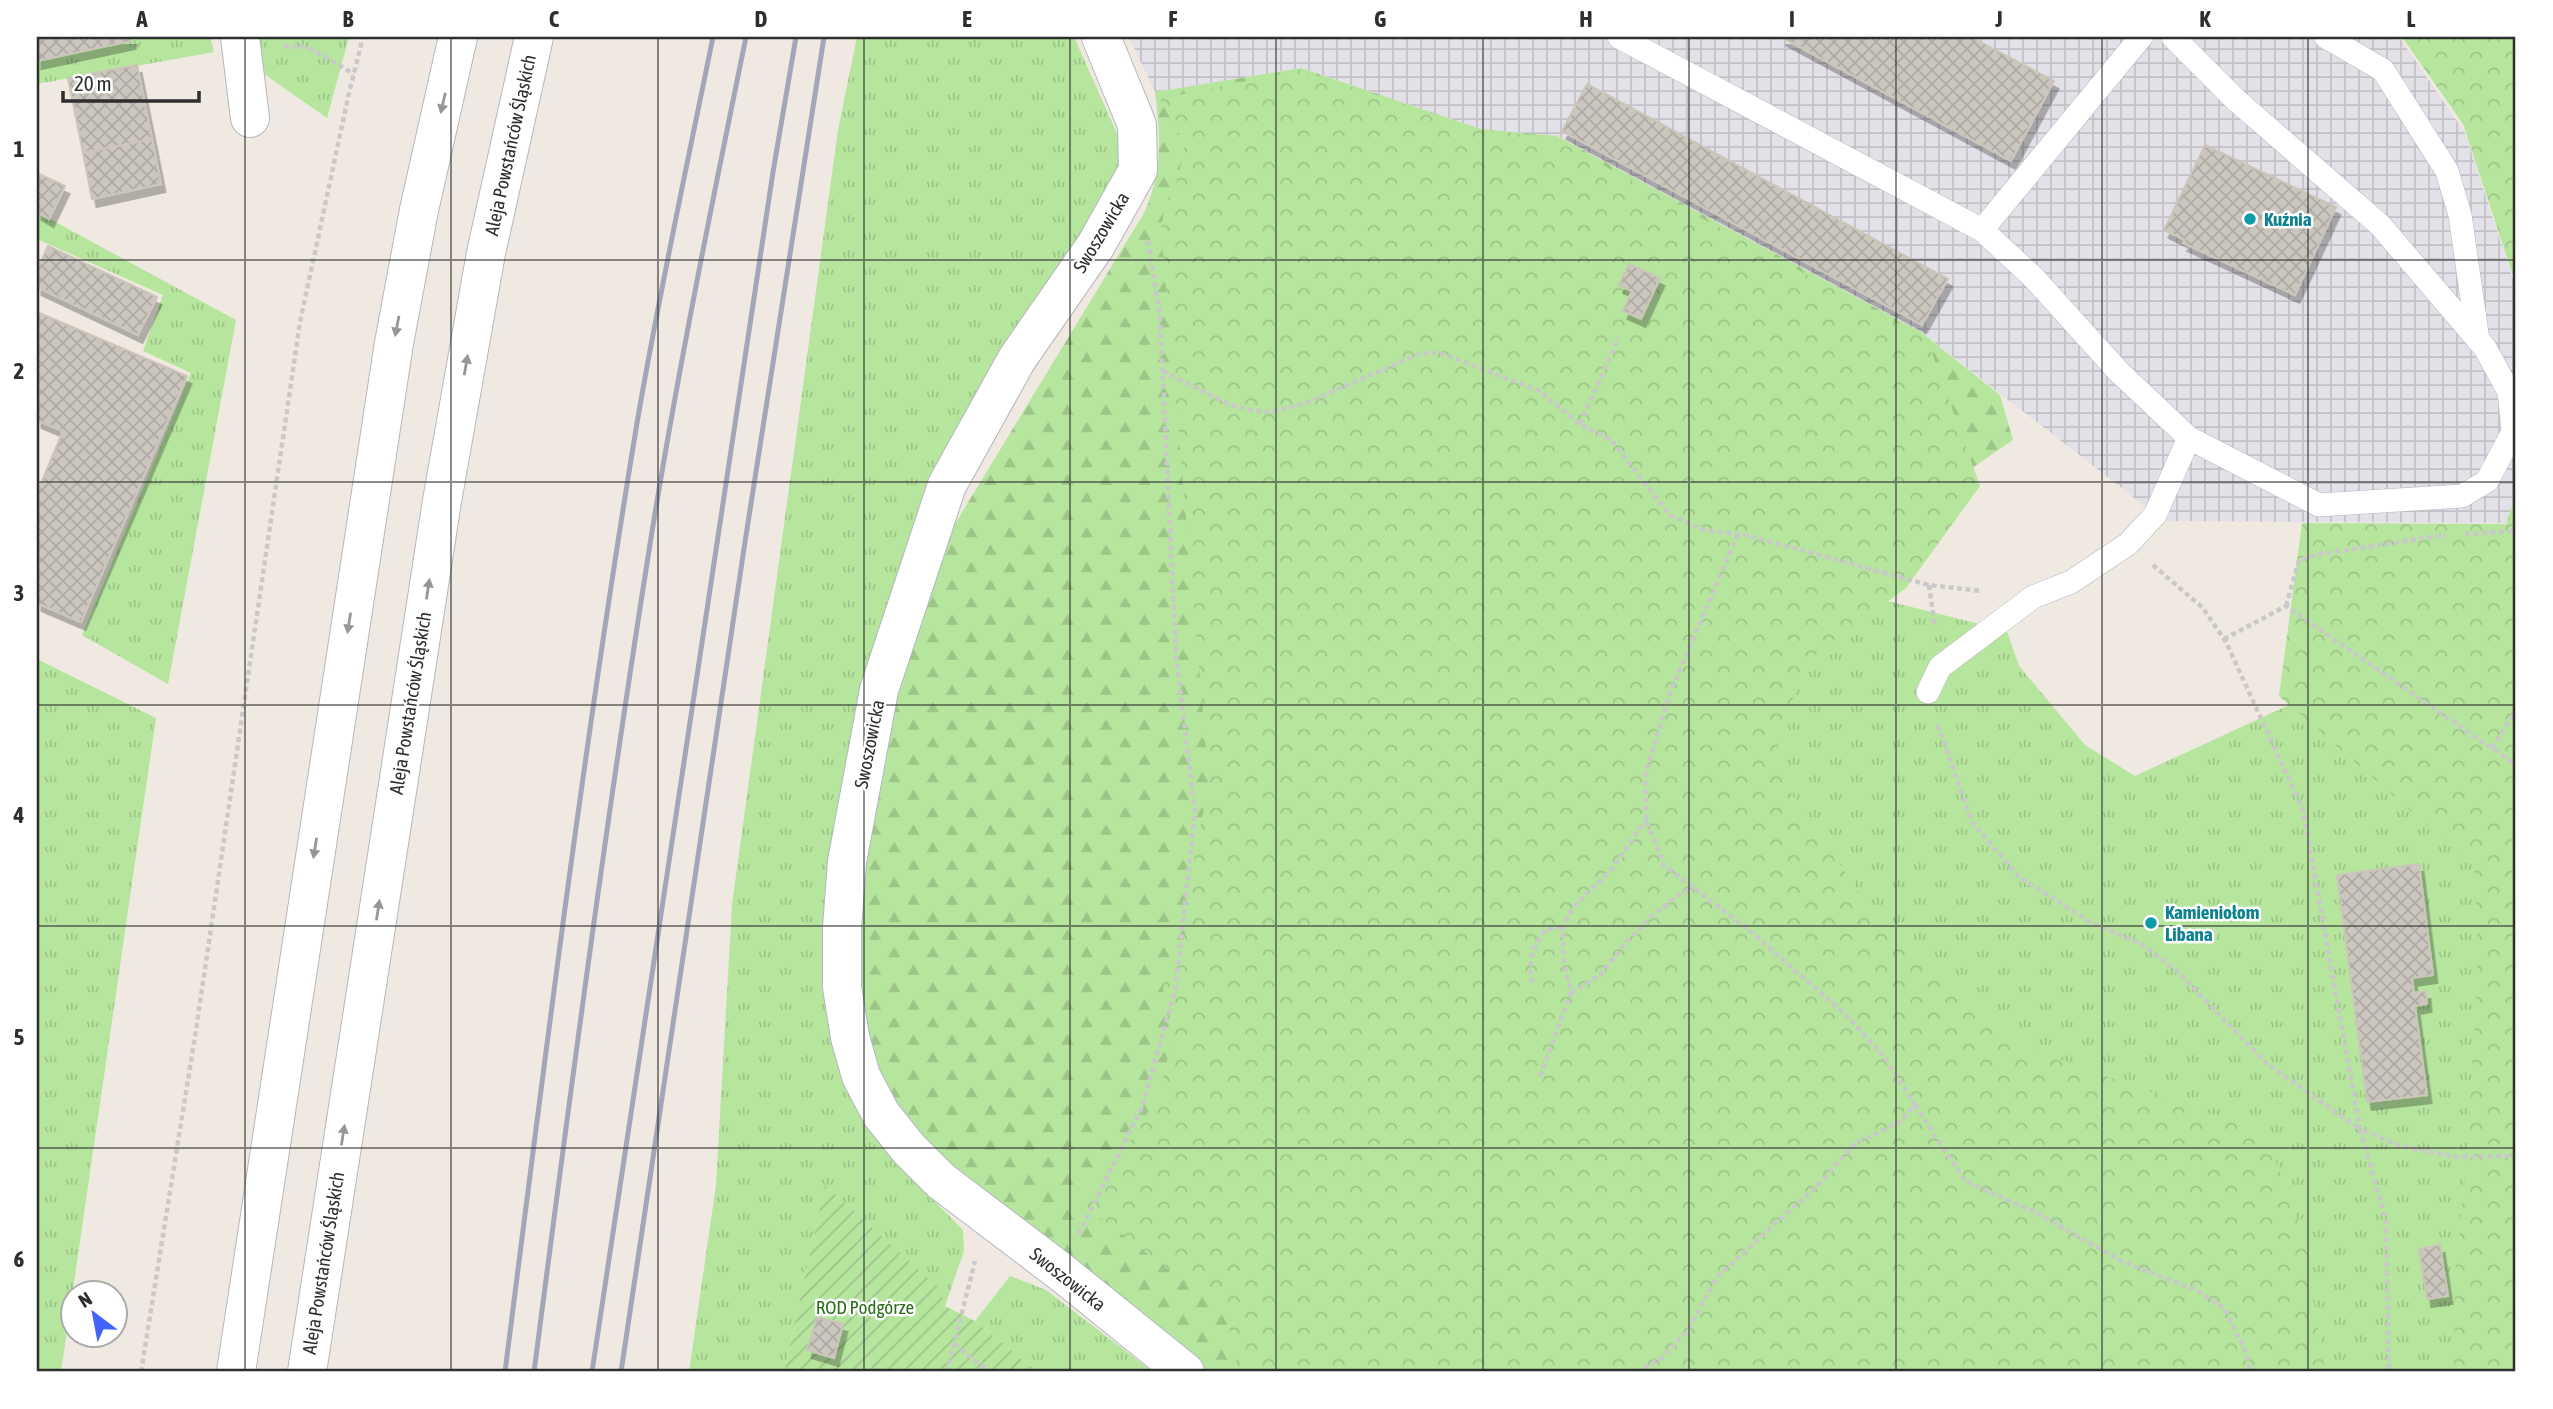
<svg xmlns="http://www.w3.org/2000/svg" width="2553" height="1409" viewBox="0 0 2553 1409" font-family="'Asap Condensed',sans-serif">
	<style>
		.industrial { fill: url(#industrial-grid) }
		.grass { fill: url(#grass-tufts) }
		.forest { fill: url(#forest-firs) }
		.park { fill: url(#park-crowns) }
		.garden { fill: url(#garden-furrows) }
		.building { fill: url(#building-cross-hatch); stroke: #cbc5ba; stroke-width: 2; filter: url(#shadow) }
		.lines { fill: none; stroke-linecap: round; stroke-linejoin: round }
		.lane-casing { stroke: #b4b7c1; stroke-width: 24 }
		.street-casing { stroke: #b4b7c1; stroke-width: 40 }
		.secondary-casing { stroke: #b4b7c1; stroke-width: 40 }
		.path { stroke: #c9c9c9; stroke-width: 4.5; stroke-dasharray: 5 3.5; stroke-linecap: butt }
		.lane { stroke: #fff; stroke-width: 23 }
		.street { stroke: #fff; stroke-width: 38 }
		.secondary { stroke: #fff; stroke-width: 38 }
		.rail { stroke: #a3a6b8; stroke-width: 5 }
		.oneway { fill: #969696 }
		.grid { fill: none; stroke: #2e2e2e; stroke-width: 2; stroke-opacity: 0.55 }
		.culture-dot { fill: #0f9aa8; stroke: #fff; stroke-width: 2.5 }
		.labels { text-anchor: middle; stroke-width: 5; stroke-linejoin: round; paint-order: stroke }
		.street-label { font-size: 19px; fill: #2e2e2e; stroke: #fff }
		.culture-label { font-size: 19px; font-weight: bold; fill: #0d838f; stroke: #fff; text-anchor: start }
		.park-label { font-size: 19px; fill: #2c6e1b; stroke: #fff }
		.neatline { fill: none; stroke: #2e2e2e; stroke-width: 2.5 }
		.grid-label { font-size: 23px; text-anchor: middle; font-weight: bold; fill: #2e2e2e }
	</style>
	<defs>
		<pattern id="industrial-grid" width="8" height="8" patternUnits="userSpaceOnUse" patternTransform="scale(1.75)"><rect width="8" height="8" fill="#e3e1e8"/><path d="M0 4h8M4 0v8" fill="none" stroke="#c3c1c7"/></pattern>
		<pattern id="grass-tufts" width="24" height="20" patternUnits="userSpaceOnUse" patternTransform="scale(1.75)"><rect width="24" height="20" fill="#b6e59e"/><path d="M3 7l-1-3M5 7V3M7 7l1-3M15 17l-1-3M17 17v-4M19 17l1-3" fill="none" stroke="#9dc588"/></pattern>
		<pattern id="forest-firs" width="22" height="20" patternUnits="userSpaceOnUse" patternTransform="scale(1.75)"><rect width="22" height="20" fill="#b6e59e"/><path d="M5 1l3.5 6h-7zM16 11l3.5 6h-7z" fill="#9dc588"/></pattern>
		<pattern id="park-crowns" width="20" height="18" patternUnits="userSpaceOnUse" patternTransform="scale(1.75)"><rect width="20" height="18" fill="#b6e59e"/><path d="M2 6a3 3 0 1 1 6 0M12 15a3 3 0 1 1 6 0" fill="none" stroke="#9dc588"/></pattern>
		<pattern id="garden-furrows" width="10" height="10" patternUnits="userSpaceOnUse" patternTransform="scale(1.75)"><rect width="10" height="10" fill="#b6e59e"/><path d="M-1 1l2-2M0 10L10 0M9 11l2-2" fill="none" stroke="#9dc588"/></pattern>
		<pattern id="building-cross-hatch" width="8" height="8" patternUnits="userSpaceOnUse" patternTransform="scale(1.75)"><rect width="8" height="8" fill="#cbc7bf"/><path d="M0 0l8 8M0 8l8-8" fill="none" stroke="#afaba4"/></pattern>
		<filter id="shadow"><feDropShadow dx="4.5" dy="8" stdDeviation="0" flood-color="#0004"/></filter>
	</defs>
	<rect width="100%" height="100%" fill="#efe9e1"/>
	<path class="industrial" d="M 1129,37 L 2399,37 L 2465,133 L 2516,289 L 2516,490 L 2507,523 L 2164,521 L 1921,332 L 1557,136 L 1481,129 L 1301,68 L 1155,92 Z"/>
	<g class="grass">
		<path d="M 132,37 L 210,37 L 214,52 L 37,84 L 37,61 L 130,41 Z"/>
		<path d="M 259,37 L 349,37 L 327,118 L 264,74 Z"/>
		<path d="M 857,37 L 1074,37 L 1124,149 L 1106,198 L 990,375 L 838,810 L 863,1119 L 883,1149 L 963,1230 L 964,1251 L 945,1306 L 825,1186 L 784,1372 L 689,1372 L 716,1185 L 732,905 L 838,130 Z"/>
		<path d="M 37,212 L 236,320 L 168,684 L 82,635 L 191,373 L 143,351 L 163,295 L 37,239 Z"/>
		<path d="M 2516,492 L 2516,1372 L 2277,1372 L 1704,817 L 1808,581 L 2007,631 L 2019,666 L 2085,745 L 2135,776 L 2302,699 L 2485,594 Z"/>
		<path d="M 37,659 L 156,718 L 61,1372 L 37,1372 Z"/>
		<path d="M 1010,1276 L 1046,1290 L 1153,1372 L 1038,1372 L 975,1321 Z"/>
	</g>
	<path class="forest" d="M 1301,68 L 1481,129 L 1557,136 L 1921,332 L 2000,395 L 2013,440 L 1807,581 L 1718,761 L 2277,1372 L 1192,1372 L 927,1146 L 898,1108 L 877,1070 L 865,1029 L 861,982 L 859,924 L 870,825 L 899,686 L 944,542 L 1144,213 C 1162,175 1161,133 1155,92 Z"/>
	<g class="park">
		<path d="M 2402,37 L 2516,37 L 2516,285 L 2463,124 Z"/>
		<path d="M 1300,70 L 1481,129 L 1552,138 L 1927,339 L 1980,486 L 1906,588 L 1805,663 L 1771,764 L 1859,892 L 1908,955 L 2031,1049 L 2266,1134 L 2305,1242 L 2325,1372 L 1239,1372 L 1225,1313 L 1077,1200 L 1116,1162 L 1144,1121 L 1165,1073 L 1171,1040 L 1163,988 L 1186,933 L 1192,870 L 1209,782 L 1161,230 L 1165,203 L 1176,186 L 1185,145 L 1160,99 Z"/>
		<path d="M 2516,501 L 2516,1372 L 2454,1372 L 2455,1273 L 2467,1164 L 2478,953 L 2474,866 L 2279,696 L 2302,523 L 2509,524 Z"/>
	</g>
	<path class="garden" d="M 825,1185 L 940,1289 L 945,1306 L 975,1321 L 1038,1372 L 784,1372 Z"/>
	<g class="building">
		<path d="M 37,37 L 132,37 L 131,41 L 37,61 Z"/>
		<path d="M 1781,37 L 1971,37 L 2054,81 L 2011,161 Z"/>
		<path d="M 137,65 L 152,139 L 83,153 L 68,78 Z"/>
		<path d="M 1587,84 L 1948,279 L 1922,325 L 1562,131 Z"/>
		<path d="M 152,139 L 161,184 L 92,199 L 83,153 Z"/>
		<path d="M 2205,145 L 2336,207 L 2295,295 L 2183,243 L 2185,240 L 2164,230 Z"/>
		<path d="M 37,173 L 65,186 L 49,219 L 37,212 Z"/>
		<path d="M 48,246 L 157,297 L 138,335 L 37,287 L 37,270 Z"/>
		<path d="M 1629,264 L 1660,278 L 1641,319 L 1623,311 L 1632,291 L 1619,285 Z"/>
		<path d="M 37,312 L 187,376 L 81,622 L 37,603 L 37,493 L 63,431 L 37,420 Z"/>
		<path d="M 2419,864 L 2433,975 L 2412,978 L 2414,993 L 2426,991 L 2427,1004 L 2415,1006 L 2427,1095 L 2367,1102 L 2337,875 Z"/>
		<path d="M 2440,1245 L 2448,1296 L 2427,1299 L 2419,1249 Z"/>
		<path d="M 817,1317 L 843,1324 L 834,1358 L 807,1350 Z"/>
	</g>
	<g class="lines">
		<g class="lane-casing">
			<g id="lane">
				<path d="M 1619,37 L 1982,230 L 2033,277 L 2118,371 L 2189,438 L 2155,515 L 2128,544 L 2071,582 L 2033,597 L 1940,667 L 1928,692"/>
				<path d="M 2173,37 L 2236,100 L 2380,225 L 2485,348 L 2509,392 L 2513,432 L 2487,481 L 2462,496 L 2319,505 L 2189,438"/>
				<path d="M 2326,37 L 2383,70 L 2447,171 L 2460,215 L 2478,340"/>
				<path d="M 1982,230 L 2141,37"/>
			</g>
		</g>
		<g class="street-casing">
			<g id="street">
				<path d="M 240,37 L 250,118"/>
				<path d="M 1101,37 L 1137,125 L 1138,170 L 1096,245 L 1017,359 L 947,485 L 879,690 L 847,862 L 842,928 L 842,987 L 850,1037 L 861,1076 L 881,1114 L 909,1149 L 941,1181 L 1061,1272 L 1185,1372"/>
			</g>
		</g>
		<g class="secondary-casing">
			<g id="secondary">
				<path d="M 236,1372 L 394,343 L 419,210 L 458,37"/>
				<path d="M 307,1372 L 442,501 L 486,253 L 534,37"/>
			</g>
		</g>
		<g class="path">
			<path d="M 284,46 L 308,47 L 354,74"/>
			<path d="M 1163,371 L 1228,404 L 1250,410 L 1270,412 L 1304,404 L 1419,354 L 1438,352 L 1540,391 L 1580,424 L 1611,440 L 1670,515 L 1704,530 L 1746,535 L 1929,585 L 1981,591"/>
			<path d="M 1580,424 L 1619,337"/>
			<path d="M 2465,534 L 2516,531"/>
			<path d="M 2153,565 L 2203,608 L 2226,642 L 2303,810 L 2360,1129 L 2401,1146 L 2456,1157 L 2516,1156"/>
			<path d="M 1929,585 L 1935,628"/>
			<path d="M 2286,606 L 2299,560 L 2320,554 L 2446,535"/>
			<path d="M 2224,639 L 2286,606 L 2516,765"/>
			<path d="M 1938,725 L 1972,822 L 2018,876 L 2092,923 L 2142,944 L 2178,972 L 2266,1063 L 2360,1129 L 2386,1221 L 2389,1372"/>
			<path d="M 2492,748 L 2516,711"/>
			<path d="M 1532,983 C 1528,961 1532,949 1545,930 L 1563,927"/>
			<path d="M 1571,993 L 1600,975 L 1624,945 L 1651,917 L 1679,895 L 1694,887"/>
			<path d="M 1540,1076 L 1571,993 L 1563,956 L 1563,927 L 1574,906 L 1611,870 L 1646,820"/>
			<path d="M 1915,1105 L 1965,1181 L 2035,1212 L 2123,1262 L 2194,1289 L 2224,1308 L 2244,1347 L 2251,1372"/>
			<path d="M 1079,1234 L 1142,1107 L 1176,987 L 1195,812 L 1176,656 L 1160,316 L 1148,240"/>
			<path d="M 954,1344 L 990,1372"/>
			<path d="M 141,1372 L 196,1030 L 300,322 L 349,93 L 363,37"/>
			<path d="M 947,1372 L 975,1261"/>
			<path d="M 1637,1372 L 1663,1357 L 1687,1331 L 1718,1276 L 1819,1184 L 1855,1144 L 1900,1122 L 1915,1105 L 1885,1058 L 1848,1017 L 1750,931 L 1664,865 L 1646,820 L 1645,776 L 1670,693 L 1738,534"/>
		</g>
		<use href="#lane" class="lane"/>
		<use href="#street" class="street"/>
		<use href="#secondary" class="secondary"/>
		<g class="rail">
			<path d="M 505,1372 C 545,1056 585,738 637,423 C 659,294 687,165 713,37"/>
			<path d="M 534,1372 C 570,1094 607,815 651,538 C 678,370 712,203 746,37"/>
			<path d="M 592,1372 L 773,172 L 796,37"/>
			<path d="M 621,1372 L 745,542 L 824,37"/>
		</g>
	</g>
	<defs><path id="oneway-solid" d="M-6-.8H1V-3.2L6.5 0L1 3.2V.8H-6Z" transform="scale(1.75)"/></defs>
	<g class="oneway">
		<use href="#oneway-solid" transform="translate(443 103) rotate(103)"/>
		<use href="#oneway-solid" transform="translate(397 326) rotate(101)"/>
		<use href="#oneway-solid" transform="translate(466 365) rotate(-80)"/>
		<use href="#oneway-solid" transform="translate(428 589) rotate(-81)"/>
		<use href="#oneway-solid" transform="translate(349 623) rotate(99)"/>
		<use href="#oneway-solid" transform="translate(315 848) rotate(99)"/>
		<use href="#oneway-solid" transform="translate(378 910) rotate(-81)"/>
		<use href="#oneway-solid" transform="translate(343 1135) rotate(-81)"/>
	</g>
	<path class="grid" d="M 245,37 L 245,1372M 451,37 L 451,1372M 658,37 L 658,1372M 864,37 L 864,1372M 1070,37 L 1070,1372M 1276,37 L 1276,1372M 1483,37 L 1483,1372M 1689,37 L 1689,1372M 1896,37 L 1896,1372M 2102,37 L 2102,1372M 2308,37 L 2308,1372M 37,260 L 2516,260M 37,482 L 2516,482M 37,705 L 2516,705M 37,926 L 2516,926M 37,1148 L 2516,1148"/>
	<g class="culture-dot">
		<circle cx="2250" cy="219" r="7"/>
		<circle cx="2151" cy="923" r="7"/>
	</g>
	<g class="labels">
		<g class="street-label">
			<text transform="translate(510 145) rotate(-78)" y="7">Aleja Powstańców Śląskich</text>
			<text transform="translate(1101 232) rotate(-59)" y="7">Swoszowicka</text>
			<text transform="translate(410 703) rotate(-81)" y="7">Aleja Powstańców Śląskich</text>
			<text transform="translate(869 744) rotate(-79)" y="7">Swoszowicka</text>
			<text transform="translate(323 1263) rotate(-81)" y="7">Aleja Powstańców Śląskich</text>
			<text transform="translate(1068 1279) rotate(38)" y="7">Swoszowicka</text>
		</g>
		<g class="culture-label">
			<text x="2264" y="226">Kuźnia</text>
			<text x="2165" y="919">Kamieniołom<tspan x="2165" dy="22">Libana</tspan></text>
		</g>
		<g class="park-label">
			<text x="865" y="1314">ROD Podgórze</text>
		</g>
	</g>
	<rect width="2553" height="1409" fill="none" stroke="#ffffff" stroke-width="77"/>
	<g transform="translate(94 1314) rotate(328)"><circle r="33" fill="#ffffff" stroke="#ababab" stroke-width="2"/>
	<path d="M0-5L12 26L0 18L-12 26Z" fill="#4264fb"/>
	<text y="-10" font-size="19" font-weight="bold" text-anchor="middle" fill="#2e2e2e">N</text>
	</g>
	<path d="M63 91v10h136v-10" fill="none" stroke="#2e2e2e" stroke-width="3.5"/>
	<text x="74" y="91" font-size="21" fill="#2e2e2e" stroke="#ffffff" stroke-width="5" paint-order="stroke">20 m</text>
	<rect x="38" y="38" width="2476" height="1332" class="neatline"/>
	<g class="grid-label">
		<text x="142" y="27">A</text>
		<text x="348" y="27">B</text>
		<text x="554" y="27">C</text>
		<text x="761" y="27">D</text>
		<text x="967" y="27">E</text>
		<text x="1173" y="27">F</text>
		<text x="1380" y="27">G</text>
		<text x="1586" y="27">H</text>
		<text x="1792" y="27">I</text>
		<text x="1999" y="27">J</text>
		<text x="2205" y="27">K</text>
		<text x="2411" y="27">L</text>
		<text x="19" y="157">1</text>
		<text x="19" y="379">2</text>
		<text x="19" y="601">3</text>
		<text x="19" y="823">4</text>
		<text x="19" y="1045">5</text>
		<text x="19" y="1267">6</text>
	</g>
</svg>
